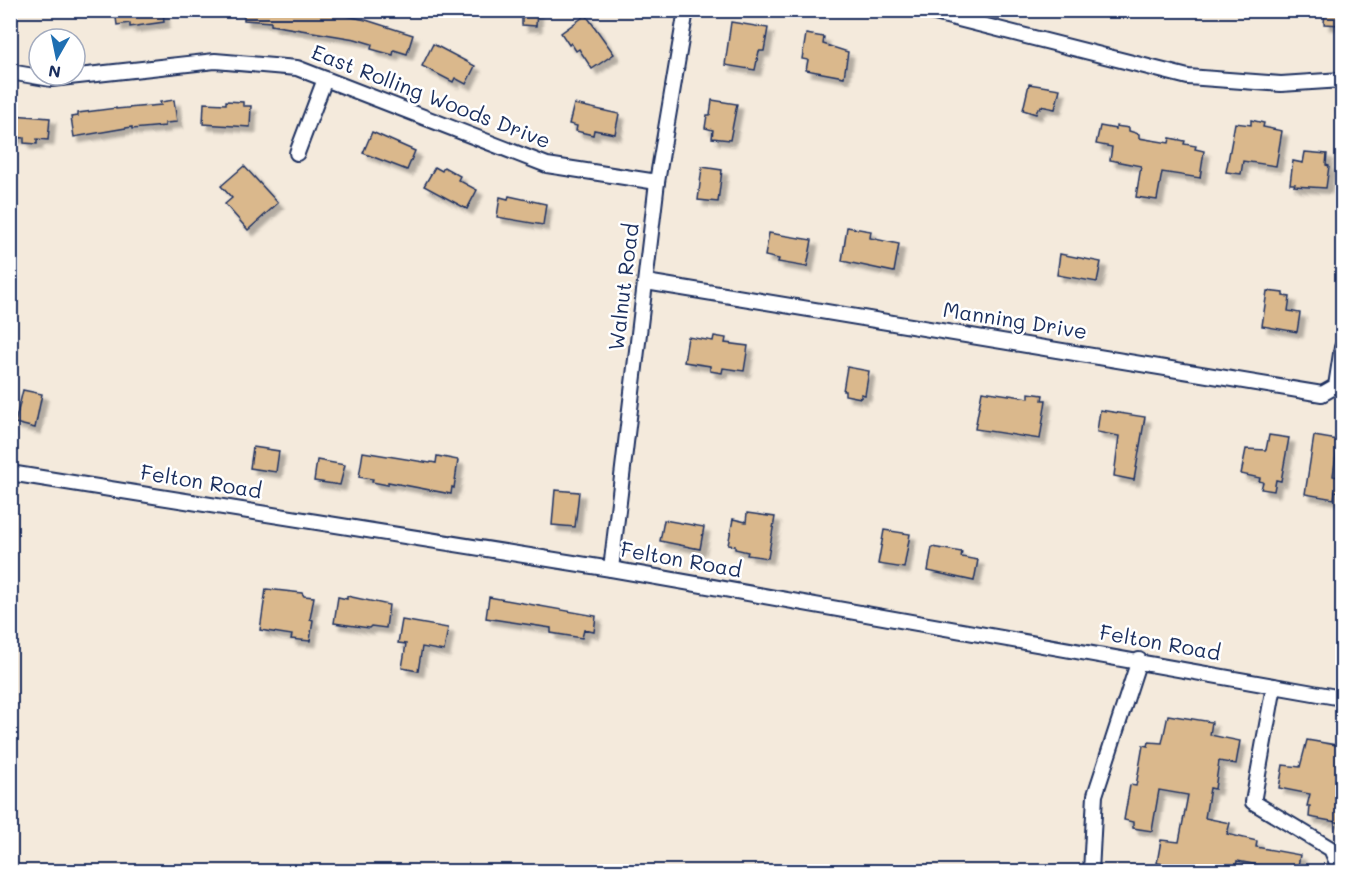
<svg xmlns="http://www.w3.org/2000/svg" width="1353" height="882" viewBox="0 0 1353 882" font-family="Mali,sans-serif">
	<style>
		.building { fill: #dab88c; stroke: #1b2f5e; stroke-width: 1.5; filter: url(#shadow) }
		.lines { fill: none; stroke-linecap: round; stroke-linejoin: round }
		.street-casing { stroke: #1b2f5e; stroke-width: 18 }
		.street { stroke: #fff; stroke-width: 14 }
		.labels { text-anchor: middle; stroke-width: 5; stroke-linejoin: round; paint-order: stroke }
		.street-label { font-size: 21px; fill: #1b2f5e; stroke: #fff }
	</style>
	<defs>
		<filter id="shadow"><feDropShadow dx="5.5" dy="5.5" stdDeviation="1.5" flood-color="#0004"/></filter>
	</defs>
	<rect width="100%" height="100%" fill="#f4eadc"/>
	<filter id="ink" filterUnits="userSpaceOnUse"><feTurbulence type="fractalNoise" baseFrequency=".0167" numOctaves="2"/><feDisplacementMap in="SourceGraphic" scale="12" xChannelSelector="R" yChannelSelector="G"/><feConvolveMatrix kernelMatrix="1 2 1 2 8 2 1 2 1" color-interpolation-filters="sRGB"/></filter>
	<g filter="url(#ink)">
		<g class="building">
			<path d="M 115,10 L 163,10 L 164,22 L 130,27 L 130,23 L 117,25 Z"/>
			<path d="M 244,10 L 318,10 L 366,20 L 413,35 L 407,54 L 394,50 L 393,55 L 371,49 L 372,44 L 355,39 L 271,25 L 271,22 L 244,20 Z"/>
			<path d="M 522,10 L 537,10 L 536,26 L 522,25 Z"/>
			<path d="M 1342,10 L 1342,25 L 1324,24 L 1325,10 Z"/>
			<path d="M 586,15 L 614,54 L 592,69 L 579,49 L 576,51 L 571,43 L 569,45 L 561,33 Z"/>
			<path d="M 731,22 L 768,28 L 764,51 L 759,51 L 755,70 L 725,65 Z"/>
			<path d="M 806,34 L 824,37 L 823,44 L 848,52 L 844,77 L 806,70 L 808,60 L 802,59 Z"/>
			<path d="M 433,44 L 475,66 L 466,84 L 455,78 L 453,82 L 422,66 Z"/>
			<path d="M 1029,84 L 1060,89 L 1055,109 L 1041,106 L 1040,109 L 1038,108 L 1036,114 L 1023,110 Z"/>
			<path d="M 174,100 L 177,122 L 165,123 L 165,126 L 132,129 L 132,127 L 74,137 L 71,117 L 78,116 L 78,113 L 116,108 L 116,109 L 161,105 L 160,102 Z"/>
			<path d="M 712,100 L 737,104 L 730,140 L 712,138 L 713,130 L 705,128 L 707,115 L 710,115 Z"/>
			<path d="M 226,101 L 243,102 L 243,106 L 251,106 L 250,127 L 203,124 L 204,103 L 226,104 Z"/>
			<path d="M 574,104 L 619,114 L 615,134 L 594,130 L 593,135 L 576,131 L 577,126 L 569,124 Z"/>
			<path d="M 13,115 L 50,118 L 48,140 L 37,139 L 37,144 L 24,143 L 24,138 L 12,137 Z"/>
			<path d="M 1251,120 L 1264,123 L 1263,127 L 1282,131 L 1276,166 L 1243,161 L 1241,174 L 1226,172 L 1235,123 L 1251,125 Z"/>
			<path d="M 1100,126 L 1116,129 L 1116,126 L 1129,128 L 1129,131 L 1139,134 L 1139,138 L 1169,143 L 1170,138 L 1185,141 L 1184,144 L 1196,146 L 1195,149 L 1204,151 L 1200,178 L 1162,172 L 1157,200 L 1136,197 L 1141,166 L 1110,160 L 1112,147 L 1096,144 Z"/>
			<path d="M 372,132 L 415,151 L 407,170 L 363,153 Z"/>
			<path d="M 1305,152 L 1327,154 L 1326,165 L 1329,166 L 1326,188 L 1294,186 L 1295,184 L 1290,184 L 1293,161 L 1303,163 Z"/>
			<path d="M 244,166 L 278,203 L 248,230 L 225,204 L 232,198 L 221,186 Z"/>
			<path d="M 435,167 L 442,171 L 444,167 L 460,176 L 458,180 L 477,190 L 467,209 L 424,186 Z"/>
			<path d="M 702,167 L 722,170 L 718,202 L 698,200 Z"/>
			<path d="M 509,196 L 546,204 L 543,225 L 497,217 L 500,197 L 508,199 Z"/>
			<path d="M 847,227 L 871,231 L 870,238 L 899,244 L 894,272 L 842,261 Z"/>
			<path d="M 769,233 L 812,240 L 807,267 L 778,262 L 779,259 L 765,256 Z"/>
			<path d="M 1060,254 L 1101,262 L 1097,282 L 1057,275 Z"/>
			<path d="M 1267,291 L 1283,293 L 1283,296 L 1290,297 L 1288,311 L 1300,313 L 1297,332 L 1262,326 Z"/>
			<path d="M 714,336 L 726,338 L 725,343 L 748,346 L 744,371 L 723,368 L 722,373 L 710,371 L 710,366 L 684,362 L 688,337 L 713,341 Z"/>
			<path d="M 847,367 L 869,371 L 865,395 L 861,394 L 861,398 L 845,395 L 845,391 L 843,391 Z"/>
			<path d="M 23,390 L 42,394 L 35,428 L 15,423 Z"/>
			<path d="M 982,391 L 1029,398 L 1029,393 L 1043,395 L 1042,400 L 1046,400 L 1040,439 L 975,429 Z"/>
			<path d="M 1100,410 L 1145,417 L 1134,480 L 1114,476 L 1119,436 L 1097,432 Z"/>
			<path d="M 1269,435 L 1289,438 L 1281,481 L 1276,480 L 1274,491 L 1261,489 L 1263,482 L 1259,481 L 1260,478 L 1241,474 L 1246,449 L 1266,450 Z"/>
			<path d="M 1314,436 L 1338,440 L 1333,476 L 1342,478 L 1342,492 L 1335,491 L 1334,499 L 1305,494 Z"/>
			<path d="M 253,447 L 279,451 L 276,472 L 250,468 Z"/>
			<path d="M 363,452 L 430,463 L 431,462 L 436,463 L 437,456 L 458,460 L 454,488 L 452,487 L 451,494 L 388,482 L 388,485 L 372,482 L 373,479 L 359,477 Z"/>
			<path d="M 317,460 L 345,465 L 340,485 L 314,481 Z"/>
			<path d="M 555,490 L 579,492 L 575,527 L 552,525 Z"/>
			<path d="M 747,513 L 775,517 L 768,558 L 747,555 L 748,552 L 735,549 L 735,546 L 728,545 L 733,519 L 746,522 Z"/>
			<path d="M 664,520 L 704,527 L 700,549 L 660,541 Z"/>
			<path d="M 884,530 L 910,534 L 904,568 L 878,564 Z"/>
			<path d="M 932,547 L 962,552 L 961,557 L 978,560 L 974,581 L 928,571 Z"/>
			<path d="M 266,589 L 302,593 L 304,596 L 314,597 L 310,619 L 313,620 L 310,641 L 291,639 L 292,635 L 260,630 Z"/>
			<path d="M 347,596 L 389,605 L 386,628 L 371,626 L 369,628 L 334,623 L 338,597 L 347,599 Z"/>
			<path d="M 489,597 L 596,616 L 594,632 L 584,630 L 582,638 L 551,633 L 551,628 L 486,618 Z"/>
			<path d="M 402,620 L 448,628 L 444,651 L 422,647 L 418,671 L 402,668 L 406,644 L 398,643 Z"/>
			<path d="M 1168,715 L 1212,722 L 1210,735 L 1240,741 L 1236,764 L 1219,761 L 1215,789 L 1210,788 L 1205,818 L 1230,823 L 1227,834 L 1257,841 L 1256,847 L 1300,855 L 1297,872 L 1273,872 L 1274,868 L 1237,861 L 1235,872 L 1188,872 L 1189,868 L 1157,863 L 1161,840 L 1179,842 L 1188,795 L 1159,790 L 1152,831 L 1133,828 L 1133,822 L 1124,820 L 1130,785 L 1136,786 L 1143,745 L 1148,746 L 1149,742 L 1162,743 Z"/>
			<path d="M 1307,740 L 1342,746 L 1342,823 L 1309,817 L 1310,806 L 1307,806 L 1310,794 L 1279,788 L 1283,765 L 1300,767 Z"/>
		</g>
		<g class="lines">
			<g class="street-casing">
				<g id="street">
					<path d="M 923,10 L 1188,77 L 1281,84 L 1342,80"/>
					<path d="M 10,72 L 51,79 L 215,61 L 297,68 L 547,165 L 657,182"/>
					<path d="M 297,153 L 325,79"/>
					<path d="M 646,282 L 1322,394 L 1336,386 L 1342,347"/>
					<path d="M 10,473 L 611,569 L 1342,698"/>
					<path d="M 611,569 L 657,182 L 686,10"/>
					<path d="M 1274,686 L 1253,802 L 1331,849 L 1341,872"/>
					<path d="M 1091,872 L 1095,795 L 1139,660"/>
				</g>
			</g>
			<use href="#street" class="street"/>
		</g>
	</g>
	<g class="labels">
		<g class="street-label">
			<text transform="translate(431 97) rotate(21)" y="7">East Rolling Woods Drive</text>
			<text transform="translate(624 287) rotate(-83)" y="7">Walnut Road</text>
			<text transform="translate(1015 321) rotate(9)" y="7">Manning Drive</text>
			<text transform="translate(201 482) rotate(9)" y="7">Felton Road</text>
			<text transform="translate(681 560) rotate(10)" y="7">Felton Road</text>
			<text transform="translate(1160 643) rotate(10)" y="7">Felton Road</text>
		</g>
	</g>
	<rect width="1353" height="882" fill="none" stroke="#fff" stroke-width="36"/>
	<rect x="18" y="18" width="1317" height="846" fill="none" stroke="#1b2f5e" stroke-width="2" filter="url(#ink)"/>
	<g transform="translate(57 57) rotate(189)"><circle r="28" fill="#ffffff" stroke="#a4acbf" stroke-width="1.5"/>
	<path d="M0-4.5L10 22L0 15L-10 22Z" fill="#1f6fb2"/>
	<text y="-9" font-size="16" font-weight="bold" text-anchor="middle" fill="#1b2f5e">N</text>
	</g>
</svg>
